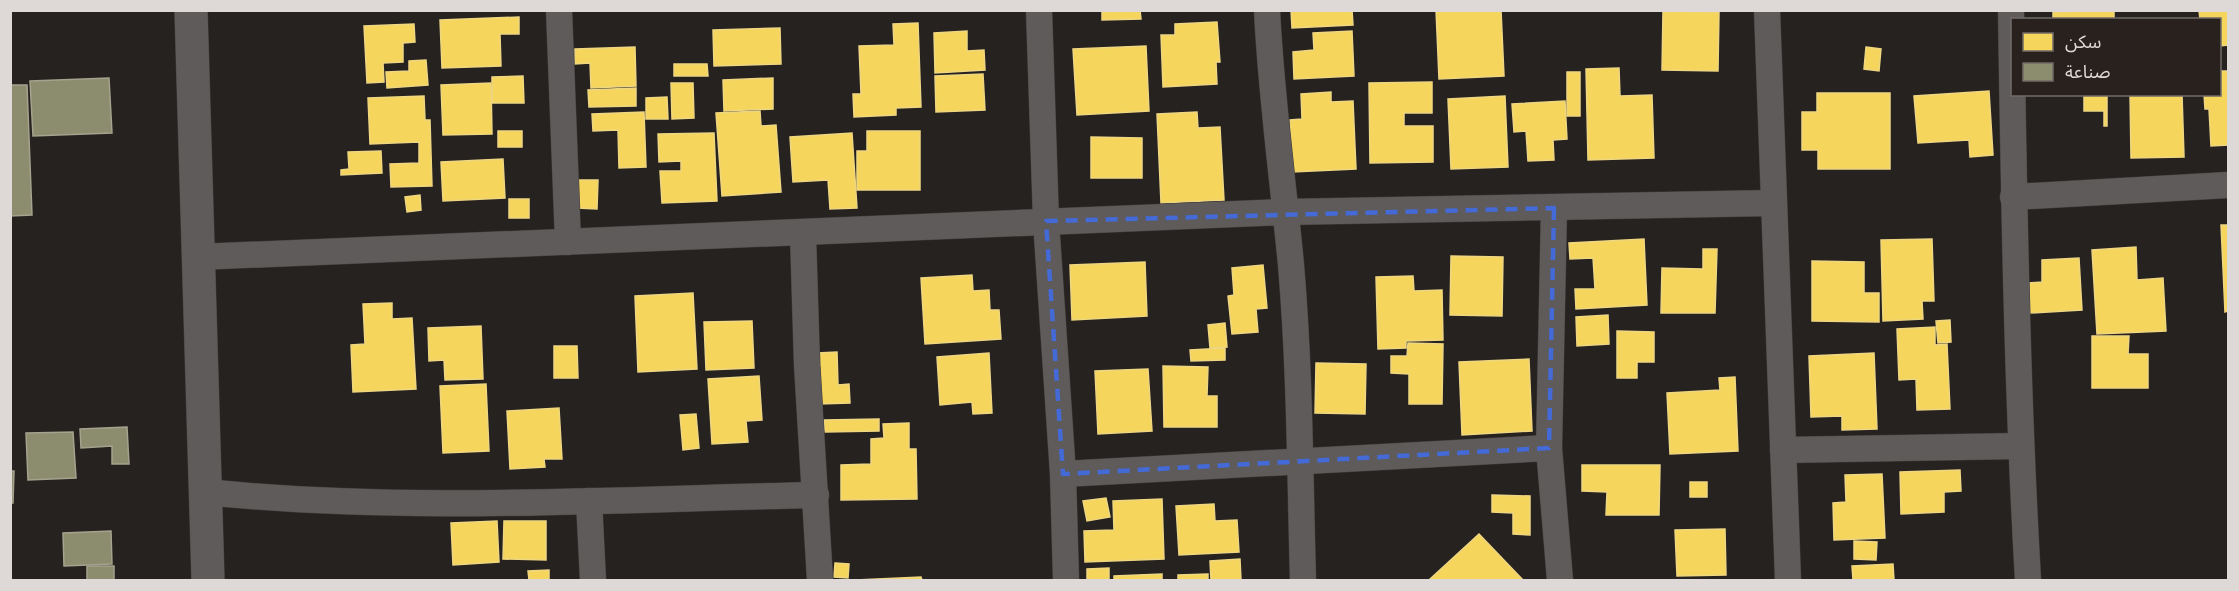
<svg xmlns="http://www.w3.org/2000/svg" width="2239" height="591" viewBox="0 0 2239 591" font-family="Figtree,'Noto Sans Arabic',sans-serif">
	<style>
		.homes { fill: #f6d55c; stroke: #efd681; stroke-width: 1.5 }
		.industry { fill: #8c8c6e; stroke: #a5a38e; stroke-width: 1.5 }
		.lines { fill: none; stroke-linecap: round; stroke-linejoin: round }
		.street-casing { stroke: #403d3b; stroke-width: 27 }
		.secondary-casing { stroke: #403d3b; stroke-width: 34 }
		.street { stroke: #5e5b5a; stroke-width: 26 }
		.secondary { stroke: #5e5b5a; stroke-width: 33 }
		.marked { fill: none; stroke: #446ad8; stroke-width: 4.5; stroke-dasharray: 12 8; stroke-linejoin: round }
	</style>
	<rect width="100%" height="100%" fill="#262220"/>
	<g class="homes">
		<path d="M 1102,10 L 1140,10 L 1141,19 L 1102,20 Z"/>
		<path d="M 1291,10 L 1352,10 L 1353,25 L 1292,28 Z"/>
		<path d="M 1436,10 L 1501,10 L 1504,76 L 1439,79 Z"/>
		<path d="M 2114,10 L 2114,20 L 2053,20 L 2053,12 Z"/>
		<path d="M 2199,10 L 2228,10 L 2228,45 L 2220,46 L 2220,20 L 2200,20 Z"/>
		<path d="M 1663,11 L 1719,12 L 1718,71 L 1662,70 Z"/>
		<path d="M 519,17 L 519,34 L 500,34 L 501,66 L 442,68 L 440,20 Z"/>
		<path d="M 1217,22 L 1220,62 L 1216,62 L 1217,84 L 1163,87 L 1161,35 L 1175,35 L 1175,24 Z"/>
		<path d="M 918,23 L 921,107 L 896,108 L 896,115 L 854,117 L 853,94 L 861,94 L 859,46 L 894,45 L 893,24 Z"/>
		<path d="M 414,24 L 415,42 L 403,43 L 403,62 L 383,63 L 384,82 L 367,83 L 364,26 Z"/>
		<path d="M 780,28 L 781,64 L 714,66 L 713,30 Z"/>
		<path d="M 967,31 L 967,51 L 984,50 L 985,70 L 935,73 L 934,33 Z"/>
		<path d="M 1352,31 L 1354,76 L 1294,79 L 1293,52 L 1314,50 L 1313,33 Z"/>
		<path d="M 1146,46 L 1149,111 L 1077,115 L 1073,49 Z"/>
		<path d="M 635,47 L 636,86 L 591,88 L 590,63 L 575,64 L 575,49 Z"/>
		<path d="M 1866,47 L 1881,49 L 1879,71 L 1864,69 Z"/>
		<path d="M 426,60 L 428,85 L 387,88 L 386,72 L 409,71 L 409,61 Z"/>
		<path d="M 674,64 L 707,64 L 708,76 L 674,76 Z"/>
		<path d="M 1619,68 L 1620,96 L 1652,95 L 1654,158 L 1588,160 L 1586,69 Z"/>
		<path d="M 2220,71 L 2228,71 L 2228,145 L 2211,146 L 2209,109 L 2205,109 L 2204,94 L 2220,94 Z"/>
		<rect x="1567" y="72" width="13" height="44"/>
		<path d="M 983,74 L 985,110 L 936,112 L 935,76 Z"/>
		<path d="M 523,76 L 524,103 L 492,103 L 492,77 Z"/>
		<path d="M 773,78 L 773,109 L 724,111 L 723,80 Z"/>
		<path d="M 1432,82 L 1432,113 L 1404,113 L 1404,126 L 1433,126 L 1433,162 L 1370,163 L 1369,83 Z"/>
		<path d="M 491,83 L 492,134 L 443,135 L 441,85 Z"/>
		<path d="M 671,83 L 693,83 L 694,118 L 672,119 Z"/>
		<path d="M 636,88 L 636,106 L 589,107 L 588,90 Z"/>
		<path d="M 1989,91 L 1993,155 L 1970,157 L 1969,140 L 1918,143 L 1914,96 Z"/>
		<path d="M 1331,92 L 1331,102 L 1353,101 L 1356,169 L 1292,172 L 1290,120 L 1302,119 L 1301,94 Z"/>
		<path d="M 1817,93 L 1890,93 L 1890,169 L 1818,169 L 1818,150 L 1802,150 L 1802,112 L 1817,112 Z"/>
		<path d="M 2084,94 L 2107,94 L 2107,126 L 2104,126 L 2104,111 L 2084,111 Z"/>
		<path d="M 2130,94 L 2182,94 L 2184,157 L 2131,158 Z"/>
		<path d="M 424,96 L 425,120 L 430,120 L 432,186 L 391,187 L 390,164 L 419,163 L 419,142 L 370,144 L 368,98 Z"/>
		<path d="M 1505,96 L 1508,167 L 1451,169 L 1448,99 Z"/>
		<path d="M 667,97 L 668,119 L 646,119 L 646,98 Z"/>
		<path d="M 1565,101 L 1567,139 L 1553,140 L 1554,160 L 1528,161 L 1526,131 L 1514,132 L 1512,104 Z"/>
		<path d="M 760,111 L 761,126 L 776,125 L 781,192 L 722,196 L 716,113 Z"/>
		<path d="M 644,112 L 646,167 L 619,168 L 618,130 L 593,131 L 592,114 Z"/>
		<path d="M 1197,112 L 1198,128 L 1220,127 L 1224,200 L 1161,203 L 1157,114 Z"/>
		<rect x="498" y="131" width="24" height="16"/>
		<path d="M 867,131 L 920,131 L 920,190 L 857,190 L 857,151 L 867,151 Z"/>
		<path d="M 714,133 L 717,201 L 662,203 L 660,171 L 681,171 L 681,161 L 659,162 L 658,134 Z"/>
		<path d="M 852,133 L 857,208 L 830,209 L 828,180 L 793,182 L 790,137 Z"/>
		<path d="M 1091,137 L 1142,138 L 1142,178 L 1091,178 Z"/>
		<path d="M 381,151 L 382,173 L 341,175 L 341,170 L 349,169 L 348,152 Z"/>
		<path d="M 503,159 L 505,198 L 443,201 L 441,162 Z"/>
		<path d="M 578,180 L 598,180 L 597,209 L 577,208 Z"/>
		<path d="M 420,195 L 421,210 L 407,212 L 405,197 Z"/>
		<rect x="509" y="199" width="20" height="19"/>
		<path d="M 2221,225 L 2228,225 L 2228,311 L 2225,312 Z"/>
		<path d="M 1644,239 L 1647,305 L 1576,309 L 1575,289 L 1595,289 L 1593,258 L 1570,259 L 1569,243 Z"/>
		<path d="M 1932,239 L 1934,301 L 1922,301 L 1923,319 L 1883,321 L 1881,240 Z"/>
		<path d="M 2136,247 L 2137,280 L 2163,278 L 2166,331 L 2097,334 L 2092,250 Z"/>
		<path d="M 1703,249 L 1717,249 L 1715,313 L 1661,313 L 1662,268 L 1703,269 Z"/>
		<path d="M 1451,256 L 1503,257 L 1502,316 L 1450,315 Z"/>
		<path d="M 2079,258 L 2082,310 L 2030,313 L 2029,283 L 2042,282 L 2042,260 Z"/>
		<path d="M 1812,261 L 1864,262 L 1864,293 L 1879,293 L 1879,322 L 1812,321 Z"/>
		<path d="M 1145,262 L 1147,316 L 1072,320 L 1070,265 Z"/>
		<path d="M 1263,265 L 1267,308 L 1256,309 L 1258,332 L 1232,334 L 1228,296 L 1234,295 L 1232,268 Z"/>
		<path d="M 972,275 L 973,291 L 989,290 L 990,310 L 999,310 L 1001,339 L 925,344 L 921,278 Z"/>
		<path d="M 1413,276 L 1414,291 L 1442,290 L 1443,340 L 1406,341 L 1406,348 L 1378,349 L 1376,277 Z"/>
		<path d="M 693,293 L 697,369 L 638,372 L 635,296 Z"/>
		<path d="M 392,303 L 392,319 L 412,318 L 416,389 L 353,392 L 351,345 L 365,344 L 363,304 Z"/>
		<path d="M 1608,315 L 1609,344 L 1577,346 L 1576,317 Z"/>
		<path d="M 1950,320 L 1951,342 L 1938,343 L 1936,321 Z"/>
		<path d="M 752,321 L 754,368 L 706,370 L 704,322 Z"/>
		<path d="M 1225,323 L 1227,347 L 1210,348 L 1208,325 Z"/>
		<path d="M 481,326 L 483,379 L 445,380 L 444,360 L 429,361 L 428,328 Z"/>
		<path d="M 1935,327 L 1935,345 L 1947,344 L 1950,409 L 1917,410 L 1916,379 L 1899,380 L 1897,329 Z"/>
		<path d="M 1617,331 L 1654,332 L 1654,362 L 1637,362 L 1637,378 L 1617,378 Z"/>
		<path d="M 2092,336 L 2129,336 L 2128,354 L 2148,354 L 2148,388 L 2092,388 Z"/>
		<path d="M 1408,343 L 1443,344 L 1442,404 L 1409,404 L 1409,374 L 1391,373 L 1391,356 L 1407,356 Z"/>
		<path d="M 554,346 L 577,346 L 578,378 L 554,378 Z"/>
		<path d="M 1225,348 L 1225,360 L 1191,361 L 1190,350 Z"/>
		<path d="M 837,352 L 838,385 L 849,384 L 850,403 L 819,404 L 817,353 Z"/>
		<path d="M 989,353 L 992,413 L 973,414 L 972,402 L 940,405 L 937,357 Z"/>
		<path d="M 1874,353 L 1877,429 L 1842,430 L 1842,416 L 1811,417 L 1809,356 Z"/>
		<path d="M 1529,359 L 1532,431 L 1462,435 L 1459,362 Z"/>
		<path d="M 1316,363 L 1366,364 L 1365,414 L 1315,413 Z"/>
		<path d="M 1163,366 L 1208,367 L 1207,396 L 1217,396 L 1217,427 L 1164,427 Z"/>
		<path d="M 1148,369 L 1152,431 L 1098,434 L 1095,371 Z"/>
		<path d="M 759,376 L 762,420 L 746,421 L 748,442 L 712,444 L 708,379 Z"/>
		<path d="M 1735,377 L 1738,451 L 1670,454 L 1667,393 L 1720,390 L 1719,378 Z"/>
		<path d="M 486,384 L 489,451 L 443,453 L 440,386 Z"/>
		<path d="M 559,408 L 562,459 L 544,459 L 545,467 L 510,469 L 507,411 Z"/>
		<path d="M 696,414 L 699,448 L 683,450 L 680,415 Z"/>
		<path d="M 879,419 L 879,431 L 825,432 L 824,420 Z"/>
		<path d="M 909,423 L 909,449 L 916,449 L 917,499 L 841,500 L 841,465 L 871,464 L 871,439 L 884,438 L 883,424 Z"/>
		<path d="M 1582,465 L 1660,465 L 1659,515 L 1606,515 L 1607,492 L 1582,491 Z"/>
		<path d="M 1960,470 L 1961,491 L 1944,492 L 1944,512 L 1901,514 L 1900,472 Z"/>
		<path d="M 1882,474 L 1885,538 L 1834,540 L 1833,503 L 1846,502 L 1845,475 Z"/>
		<rect x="1690" y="482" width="17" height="15"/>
		<path d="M 1492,495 L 1530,496 L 1530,535 L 1513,534 L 1513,513 L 1492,512 Z"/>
		<path d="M 1106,498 L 1110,517 L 1087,521 L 1083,501 Z"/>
		<path d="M 1162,499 L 1164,559 L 1085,562 L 1084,531 L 1114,530 L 1113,501 Z"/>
		<path d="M 1214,504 L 1215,521 L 1237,520 L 1239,552 L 1179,555 L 1176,506 Z"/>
		<path d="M 497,521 L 499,562 L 453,565 L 451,523 Z"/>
		<path d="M 504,521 L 546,521 L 546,560 L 503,559 Z"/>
		<path d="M 1725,529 L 1726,575 L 1677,576 L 1675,530 Z"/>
		<path d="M 1479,534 L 1523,580 L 1429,580 Z"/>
		<path d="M 1854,541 L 1877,542 L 1876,560 L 1854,559 Z"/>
		<path d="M 1240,559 L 1241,580 L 1211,580 L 1210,561 Z"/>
		<path d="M 835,563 L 849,564 L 848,578 L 834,577 Z"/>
		<path d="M 1893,564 L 1894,580 L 1853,580 L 1852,566 Z"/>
		<path d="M 1109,568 L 1109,580 L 1087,580 L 1087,569 Z"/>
		<path d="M 549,570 L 549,580 L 529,580 L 528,571 Z"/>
		<path d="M 1162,574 L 1162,580 L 1114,580 L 1114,576 Z"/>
		<path d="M 1208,574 L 1208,580 L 1178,580 L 1178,575 Z"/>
		<path d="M 921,577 L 922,580 L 855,580 Z"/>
	</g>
	<g class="industry">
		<path d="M 109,78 L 112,133 L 33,136 L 30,81 Z"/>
		<path d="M 10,85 L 27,85 L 32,215 L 10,216 Z"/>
		<path d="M 127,427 L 129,464 L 112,464 L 112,446 L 81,448 L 80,429 Z"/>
		<path d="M 73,432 L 76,478 L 28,480 L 26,433 Z"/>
		<path d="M 10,471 L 14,471 L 13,503 L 10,503 Z"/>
		<path d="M 111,531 L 112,564 L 64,566 L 63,533 Z"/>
		<rect x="87" y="566" width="27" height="14"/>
	</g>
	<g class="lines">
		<g class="street-casing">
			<g id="street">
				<path d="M 559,10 L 568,242"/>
				<path d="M 1039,10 L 1046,221 L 1063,474 L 1066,580"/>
				<path d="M 1267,10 C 1271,96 1283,180 1291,265 C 1300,370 1300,475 1303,580"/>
				<path d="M 1767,10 L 1788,580"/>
				<path d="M 2011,10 C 2014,201 2017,390 2028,580"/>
				<path d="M 2013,197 L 2228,185"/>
				<path d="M 1554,208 L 1549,448 L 1560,580"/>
				<path d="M 803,234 L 807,365 L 820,580"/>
				<path d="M 197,257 L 1285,212 L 1772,203"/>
				<path d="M 1783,450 L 2020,446"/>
				<path d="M 1063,474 L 1549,448"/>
				<path d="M 206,492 C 408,513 613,499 816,495"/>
				<path d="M 589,501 L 593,580"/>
			</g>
		</g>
		<g class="secondary-casing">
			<path id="secondary" d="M 191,10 L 208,580"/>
		</g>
		<use href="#street" class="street"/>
		<use href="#secondary" class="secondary"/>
	</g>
	<path class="marked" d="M 1554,208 L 1549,448 L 1063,474 L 1046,221 Z"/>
	<rect width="2239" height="591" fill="none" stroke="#ded9d7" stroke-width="24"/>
	<rect x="2011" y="18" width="210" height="78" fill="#28211e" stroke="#716b68" stroke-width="1.5"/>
	<rect x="2023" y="33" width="30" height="18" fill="#f6d55c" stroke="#716b68" stroke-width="1.5"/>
	<text x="2065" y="48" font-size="18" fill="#ded9d7">سكن</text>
	<rect x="2023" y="63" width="30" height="18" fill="#8c8c6e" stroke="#716b68" stroke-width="1.5"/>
	<text x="2065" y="78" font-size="18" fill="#ded9d7">صناعة</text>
</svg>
